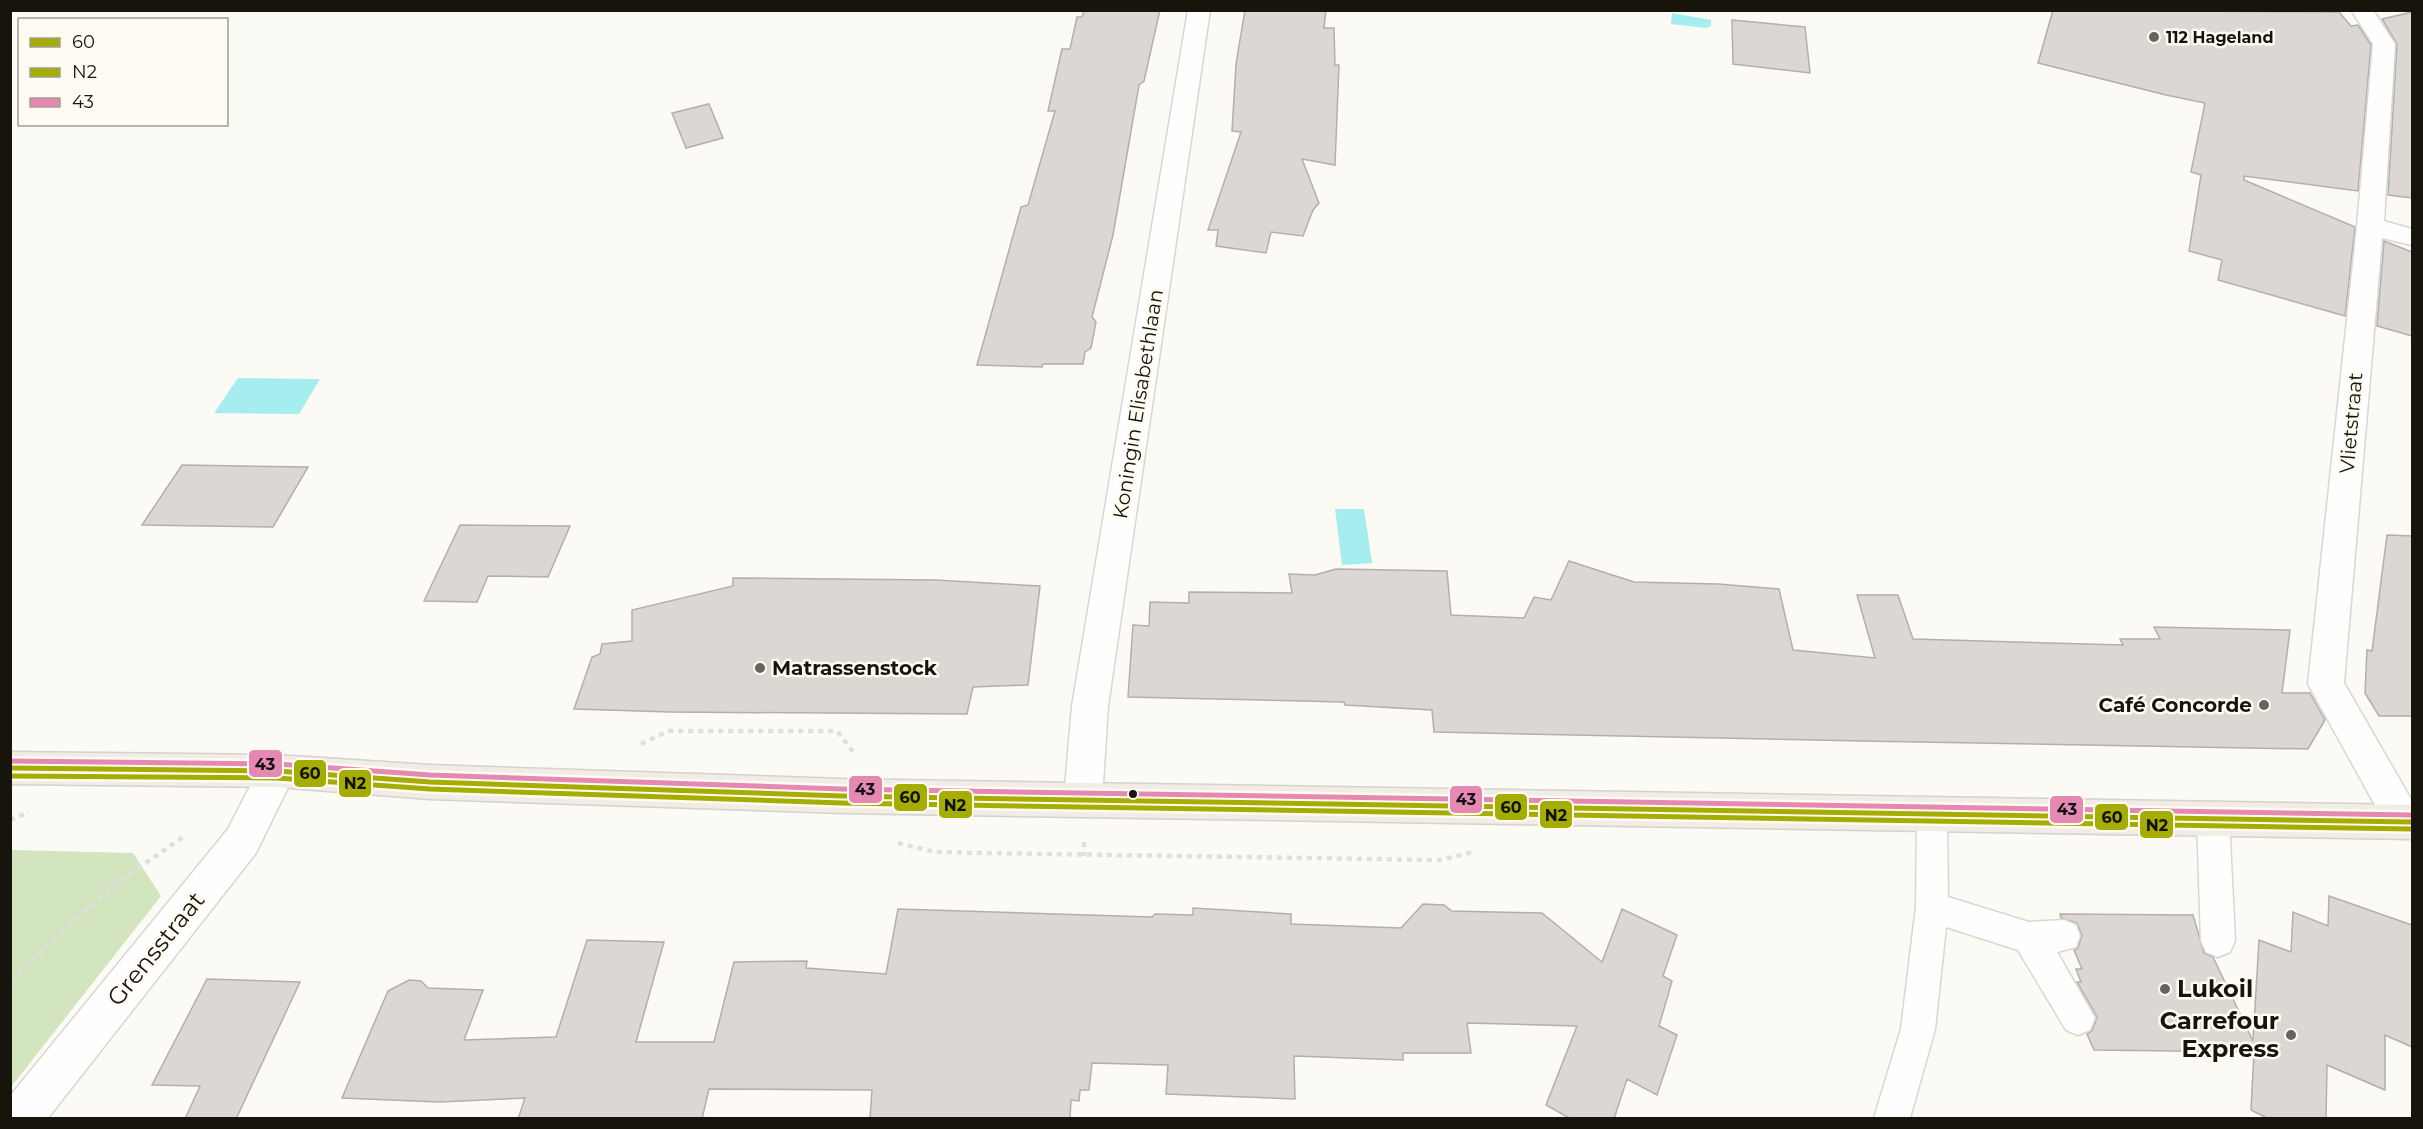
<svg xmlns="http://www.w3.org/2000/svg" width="2423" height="1129" viewBox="0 0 2423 1129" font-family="Montserrat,sans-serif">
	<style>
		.forest { fill: #d2e5bf }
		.water { fill: #a6edf0 }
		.building { fill: #ddd7d3; stroke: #b4afaa; stroke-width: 1.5 }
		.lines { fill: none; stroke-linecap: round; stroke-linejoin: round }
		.lane-casing { stroke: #d8d7d0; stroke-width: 3 }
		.street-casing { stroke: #d8d7d0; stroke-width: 3 }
		.primary-casing { stroke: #d4d3cf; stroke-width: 3 }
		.path { stroke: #e0dfdd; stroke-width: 4.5; stroke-dasharray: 5 5; stroke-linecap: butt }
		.lane { fill: #fefefe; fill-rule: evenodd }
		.street { fill: #fefefe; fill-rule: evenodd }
		.primary { fill: #f1ece4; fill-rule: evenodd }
		.bus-1-casing { stroke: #fefbf2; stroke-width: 10 }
		.bus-2-casing { stroke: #fefbf2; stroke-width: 10 }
		.bus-3-casing { stroke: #fefbf2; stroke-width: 10 }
		.bus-1 { stroke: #a5ad02; stroke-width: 5 }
		.bus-2 { stroke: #a5ad02; stroke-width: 5 }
		.bus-3 { stroke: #e588b2; stroke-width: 5 }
		.poi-dot { fill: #67645e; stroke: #fefbf2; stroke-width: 2 }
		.bus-dot { fill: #17140c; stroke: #fefbf2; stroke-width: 2 }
		.labels { text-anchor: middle; stroke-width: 5; stroke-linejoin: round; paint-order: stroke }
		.far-poi-label { font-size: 16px; font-weight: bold; fill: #17140c; stroke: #fefbf2; text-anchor: start }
		.street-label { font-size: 20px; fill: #17140c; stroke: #fefbf2 }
		.poi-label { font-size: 20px; font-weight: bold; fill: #17140c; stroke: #fefbf2; text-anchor: start }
		.near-street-label { font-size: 24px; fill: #17140c; stroke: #fefbf2 }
		.near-poi-label { font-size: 24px; font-weight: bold; fill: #17140c; stroke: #fefbf2; text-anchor: start }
		.line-badge { stroke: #fefbf2; stroke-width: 2 }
		.pale-badge-label { font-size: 16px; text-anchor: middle; font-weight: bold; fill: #111 }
	</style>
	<rect width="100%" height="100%" fill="#fbfaf5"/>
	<path class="forest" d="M 11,850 L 133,853 L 161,896 L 11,1087 Z"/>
	<g class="water">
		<path d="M 1672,13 L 1711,20 L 1711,26 L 1706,28 L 1671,24 Z"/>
		<path d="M 238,378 L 320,379 L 299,414 L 214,413 Z"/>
		<path d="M 1335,509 L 1364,509 L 1372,563 L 1342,565 Z"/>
	</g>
	<g class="building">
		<path d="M 1084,10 L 1160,10 L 1144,81 L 1139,85 L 1113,235 L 1092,317 L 1096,322 L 1091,348 L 1085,352 L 1083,364 L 1043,364 L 1042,367 L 977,365 L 1021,207 L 1028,205 L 1055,111 L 1048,111 L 1062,49 L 1070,49 L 1077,17 L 1082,17 Z"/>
		<path d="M 1245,10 L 1326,10 L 1324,28 L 1334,28 L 1335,65 L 1339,65 L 1335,165 L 1302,159 L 1319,203 L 1313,210 L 1303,236 L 1271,232 L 1266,253 L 1216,246 L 1218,230 L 1208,230 L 1241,132 L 1232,131 L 1236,64 Z"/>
		<path d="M 2053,10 L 2339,12 L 2351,26 L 2358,25 L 2371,45 L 2358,191 L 2244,176 L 2244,180 L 2355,227 L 2345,316 L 2218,280 L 2222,260 L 2189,251 L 2201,175 L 2191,172 L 2205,103 L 2166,95 L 2038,63 Z"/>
		<path d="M 2412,12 L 2412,198 L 2388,195 L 2397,44 L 2382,19 Z"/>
		<path d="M 1732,20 L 1805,27 L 1810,73 L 1733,64 Z"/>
		<path d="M 709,104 L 723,138 L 686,148 L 672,113 Z"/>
		<path d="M 2384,241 L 2412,252 L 2412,336 L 2377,326 Z"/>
		<path d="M 182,465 L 308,467 L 273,527 L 142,525 Z"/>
		<path d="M 460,525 L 570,526 L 548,577 L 488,576 L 477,602 L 424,601 Z"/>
		<path d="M 2387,535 L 2412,536 L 2412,716 L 2379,716 L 2365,693 L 2367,650 L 2372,651 Z"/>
		<path d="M 1569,561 L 1634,582 L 1718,584 L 1779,589 L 1793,650 L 1875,658 L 1857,595 L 1898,595 L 1913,639 L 2123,645 L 2120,639 L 2160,639 L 2154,627 L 2290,630 L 2282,693 L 2310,693 L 2325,720 L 2308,749 L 1862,741 L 1434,732 L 1432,710 L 1345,705 L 1344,702 L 1128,697 L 1133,625 L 1149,626 L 1150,602 L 1189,603 L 1189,592 L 1292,593 L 1289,574 L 1315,575 L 1336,569 L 1447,571 L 1451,615 L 1524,618 L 1534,597 L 1551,600 Z"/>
		<path d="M 733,578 L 935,580 L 1040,586 L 1028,685 L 973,687 L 967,714 L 671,712 L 574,709 L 592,657 L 600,654 L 602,644 L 632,641 L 632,610 L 733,586 Z"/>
		<path d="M 2329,896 L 2412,925 L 2412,1047 L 2385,1035 L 2385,1090 L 2327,1065 L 2326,1119 L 2269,1119 L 2251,1110 L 2254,1052 L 2094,1050 L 2087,1034 L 2092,1031 L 2097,1017 L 2077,982 L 2081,982 L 2076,969 L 2082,969 L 2074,950 L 2078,948 L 2082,935 L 2077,923 L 2061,918 L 2060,914 L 2193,915 L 2204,953 L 2213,957 L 2253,1041 L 2259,940 L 2291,952 L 2293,912 L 2328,926 Z"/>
		<path d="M 1423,904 L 1444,905 L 1452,911 L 1542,913 L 1602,962 L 1622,909 L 1677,935 L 1663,976 L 1672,981 L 1659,1026 L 1677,1035 L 1657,1095 L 1627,1079 L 1614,1119 L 1571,1119 L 1546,1105 L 1577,1026 L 1467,1023 L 1471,1053 L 1403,1053 L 1403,1060 L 1294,1056 L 1295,1099 L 1166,1094 L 1168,1065 L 1092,1063 L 1089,1090 L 1080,1090 L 1079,1101 L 1071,1100 L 1070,1118 L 870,1119 L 872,1090 L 709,1089 L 702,1119 L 518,1119 L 525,1098 L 440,1102 L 342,1098 L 388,991 L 409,980 L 421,981 L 428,988 L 483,990 L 464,1040 L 556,1037 L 587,940 L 664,942 L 636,1042 L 714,1042 L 734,962 L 807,961 L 806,968 L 886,974 L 898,909 L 1152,917 L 1155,914 L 1193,915 L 1193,908 L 1291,914 L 1291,924 L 1401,928 Z"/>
		<path d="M 207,979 L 300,982 L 236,1119 L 185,1119 L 200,1086 L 152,1085 Z"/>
	</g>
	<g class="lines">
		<g class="lane-casing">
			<g id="lane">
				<path d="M 1932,800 L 1943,804 L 1947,814 L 1948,897 L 2029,922 L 2064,920 L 2076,925 L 2080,936 L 2076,947 L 2057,952 L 2095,1018 L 2090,1030 L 2078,1035 L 2066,1030 L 2018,950 L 1946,927 L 1935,1029 L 1910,1118 L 1874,1118 L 1901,1029 L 1916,907 L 1917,814 L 1921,804 Z"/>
				<path d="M 2213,804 L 2224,808 L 2229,818 L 2235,941 L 2230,952 L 2218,957 L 2206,952 L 2201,941 L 2197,818 L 2202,808 Z"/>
			</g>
		</g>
		<g class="street-casing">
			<g id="street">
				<path d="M 1188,10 L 1210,10 L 1108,706 L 1102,799 L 1096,811 L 1083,816 L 1070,811 L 1064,799 L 1072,706 Z"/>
				<path d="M 2351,10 L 2373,10 L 2395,44 L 2384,221 L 2412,229 L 2412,245 L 2382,238 L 2344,683 L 2412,801 L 2412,836 L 2404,839 L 2391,834 L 2308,684 L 2357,226 L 2373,44 Z"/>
				<path d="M 277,755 L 290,759 L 296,771 L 256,853 L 48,1118 L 10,1118 L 10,1096 L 228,829 L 264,759 Z"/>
			</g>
		</g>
		<g class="primary-casing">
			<path id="primary" d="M 10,752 L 277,755 L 430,765 L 842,779 L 2412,805 L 2412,839 L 842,813 L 430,799 L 277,787 L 10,784 Z"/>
		</g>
		<g class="path">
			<path d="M 641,744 L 669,731 L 837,731 L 854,753"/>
			<path d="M 10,820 L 29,812"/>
			<path d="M 1084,842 L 1084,856"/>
			<path d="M 898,843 L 935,852 L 981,853 L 1440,860 L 1473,852"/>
			<path d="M 10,981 L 112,886 L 186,835"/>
		</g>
		<use href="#lane" class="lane"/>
		<use href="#street" class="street"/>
		<use href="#primary" class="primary"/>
		<g class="bus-1-casing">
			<path id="bus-1" d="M 10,768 L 277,771 L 430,782 L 842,796 L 2412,822"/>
		</g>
		<g class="bus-2-casing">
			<path id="bus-2" d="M 10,776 L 277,778 L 430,789 L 842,803 L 2412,829"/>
		</g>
		<g class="bus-3-casing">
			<path id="bus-3" d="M 10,761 L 277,764 L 430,775 L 842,789 L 2412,815"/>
		</g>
		<use href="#bus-1" class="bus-1"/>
		<use href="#bus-2" class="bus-2"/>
		<use href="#bus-3" class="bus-3"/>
	</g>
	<g class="poi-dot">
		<circle cx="2154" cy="37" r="6"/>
		<circle cx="760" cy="668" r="6"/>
		<circle cx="2264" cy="705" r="6"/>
		<circle cx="2165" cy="989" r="6"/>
		<circle cx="2291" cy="1035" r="6"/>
	</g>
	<circle class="bus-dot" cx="1133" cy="794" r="5"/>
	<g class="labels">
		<g class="far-poi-label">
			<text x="2166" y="43">112 Hageland</text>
		</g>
		<g class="street-label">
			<text transform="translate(1138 404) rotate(-81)" y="7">Koningin Elisabethlaan</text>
			<text transform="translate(2351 423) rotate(-85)" y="7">Vlietstraat</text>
		</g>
		<g class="poi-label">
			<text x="772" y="675">Matrassenstock</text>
			<text x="2252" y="712" text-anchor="end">Café Concorde</text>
		</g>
		<g class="near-street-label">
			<text transform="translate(156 949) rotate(-51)" y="8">Grensstraat</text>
		</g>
		<g class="near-poi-label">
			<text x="2177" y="997">Lukoil</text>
			<text x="2279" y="1029" text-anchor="end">Carrefour<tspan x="2279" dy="28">Express</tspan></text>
		</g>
	</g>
	<g class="line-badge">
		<rect x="248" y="749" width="35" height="29" rx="6" fill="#e588b2"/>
		<rect x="293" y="759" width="34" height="29" rx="6" fill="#a5ad02"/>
		<rect x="338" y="769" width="34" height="29" rx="6" fill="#a5ad02"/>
		<rect x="848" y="775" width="35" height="29" rx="6" fill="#e588b2"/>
		<rect x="893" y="783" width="35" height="29" rx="6" fill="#a5ad02"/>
		<rect x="1449" y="785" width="34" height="29" rx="6" fill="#e588b2"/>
		<rect x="938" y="790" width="35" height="29" rx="6" fill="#a5ad02"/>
		<rect x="1494" y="793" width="34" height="28" rx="6" fill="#a5ad02"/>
		<rect x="2049" y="795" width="35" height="29" rx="6" fill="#e588b2"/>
		<rect x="1539" y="800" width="34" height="29" rx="6" fill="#a5ad02"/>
		<rect x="2094" y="803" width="35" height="28" rx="6" fill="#a5ad02"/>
		<rect x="2139" y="810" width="35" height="29" rx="6" fill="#a5ad02"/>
	</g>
	<g class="pale-badge-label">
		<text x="265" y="770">43</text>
		<text x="310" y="779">60</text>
		<text x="355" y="789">N2</text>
		<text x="865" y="795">43</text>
		<text x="910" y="803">60</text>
		<text x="1466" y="805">43</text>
		<text x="955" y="811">N2</text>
		<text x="1511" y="813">60</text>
		<text x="2067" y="815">43</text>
		<text x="1556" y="821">N2</text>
		<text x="2112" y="823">60</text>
		<text x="2157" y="831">N2</text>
	</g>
	<rect width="2423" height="1129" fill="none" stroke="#17140c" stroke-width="24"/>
	<rect x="18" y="18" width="210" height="108" fill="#fefbf2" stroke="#a29f96" stroke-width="1.5"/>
	<rect x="30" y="38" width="30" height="9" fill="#a5ad02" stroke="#a29f96" stroke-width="1.5"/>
	<text x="72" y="48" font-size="18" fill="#17140c">60</text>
	<rect x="30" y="68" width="30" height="9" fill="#a5ad02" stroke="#a29f96" stroke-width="1.5"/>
	<text x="72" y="78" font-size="18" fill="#17140c">N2</text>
	<rect x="30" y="98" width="30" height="9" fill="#e588b2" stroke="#a29f96" stroke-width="1.5"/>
	<text x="72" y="108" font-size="18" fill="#17140c">43</text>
</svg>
